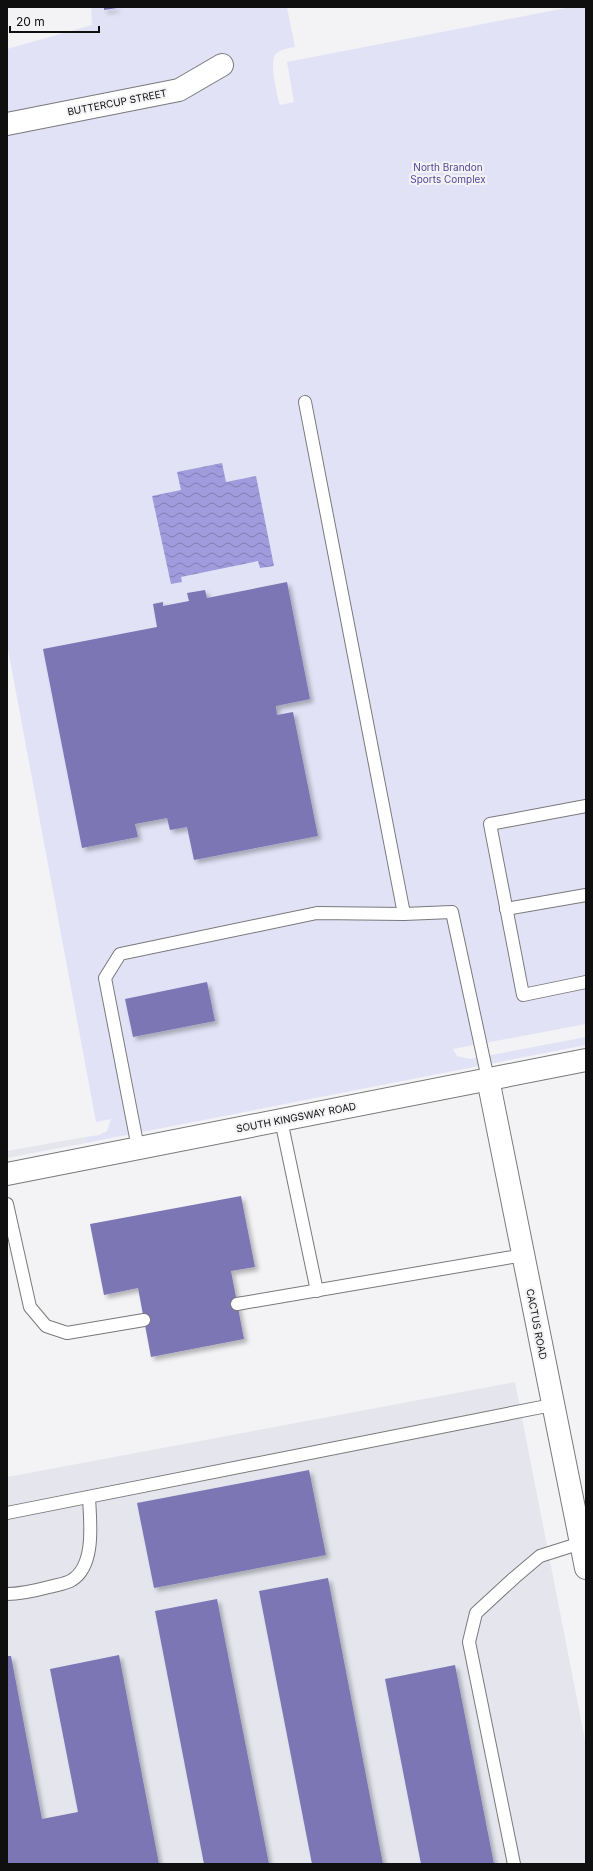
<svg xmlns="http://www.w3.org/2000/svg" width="593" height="1871" viewBox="0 0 593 1871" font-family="Inter,sans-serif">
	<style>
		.built { fill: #e5e5ee }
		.park { fill: #e2e2f7 }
		.water { fill: url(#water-waves) }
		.building { fill: #7b76b5; filter: url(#shadow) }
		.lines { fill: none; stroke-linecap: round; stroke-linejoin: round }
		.lane-casing { stroke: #79797c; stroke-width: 14 }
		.street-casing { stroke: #79797c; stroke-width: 24 }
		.secondary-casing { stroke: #79797c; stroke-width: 24 }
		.lane { stroke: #fff; stroke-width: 12 }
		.street { stroke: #fff; stroke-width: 22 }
		.secondary { stroke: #fff; stroke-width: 22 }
		.labels { text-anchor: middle; stroke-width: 4; stroke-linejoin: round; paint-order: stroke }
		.street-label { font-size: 10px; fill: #0f0f10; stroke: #f3f3f6 }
		.park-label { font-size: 10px; fill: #514594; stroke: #f3f3f6 }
	</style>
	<defs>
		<pattern id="water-waves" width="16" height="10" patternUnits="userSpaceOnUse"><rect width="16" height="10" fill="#a09bdd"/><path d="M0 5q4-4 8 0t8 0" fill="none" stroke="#817db2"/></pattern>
		<filter id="shadow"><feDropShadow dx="3.5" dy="3.5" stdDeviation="2" flood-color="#0004"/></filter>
	</defs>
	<rect width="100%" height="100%" fill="#f3f3f6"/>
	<g class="built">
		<path d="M 85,1137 L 86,1143 L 7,1158 L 7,1151 Z"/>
		<path d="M 515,1382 L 586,1745 L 586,1864 L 7,1864 L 7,1477 Z"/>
	</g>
	<path class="park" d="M 91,7 L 287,7 L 295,47 C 289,48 282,49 277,53 C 268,59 277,95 280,105 L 294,102 L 287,62 L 571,7 L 586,7 L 586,1024 L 453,1049 L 457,1056 L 470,1059 L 586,1037 L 586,1045 L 86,1143 L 85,1137 L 99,1135 L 107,1131 L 111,1119 L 96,1122 L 7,644 L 7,49 L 92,25 Z"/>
	<path class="water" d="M 222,463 L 226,482 L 256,476 L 274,566 L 260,568 L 258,561 L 181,577 L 182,582 L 171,584 L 152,496 L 181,490 L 177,472 Z"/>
	<g class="building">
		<path d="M 104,7 L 117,7 L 117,8 L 104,10 Z"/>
		<path d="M 287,582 L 310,699 L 276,706 L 277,715 L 293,712 L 318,836 L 194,860 L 187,827 L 170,830 L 167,818 L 135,824 L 138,837 L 82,848 L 43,649 L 157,627 L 153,604 L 163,602 L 163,606 L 189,601 L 187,593 L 205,590 L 207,598 Z"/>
		<path d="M 207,982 L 215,1021 L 133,1037 L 125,999 Z"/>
		<path d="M 241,1196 L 255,1267 L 231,1271 L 244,1339 L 151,1357 L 138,1288 L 104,1295 L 90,1224 Z"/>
		<path d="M 309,1470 L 326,1555 L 154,1588 L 137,1503 Z"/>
		<path d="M 328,1578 L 383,1864 L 312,1864 L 259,1591 Z"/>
		<path d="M 217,1599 L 269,1864 L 204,1864 L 155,1611 Z"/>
		<path d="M 119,1655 L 159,1864 L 7,1864 L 7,1656 L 11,1656 L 42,1819 L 78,1812 L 50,1669 Z"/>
		<path d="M 455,1665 L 494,1864 L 421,1864 L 385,1679 Z"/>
	</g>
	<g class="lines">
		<g class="lane-casing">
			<g id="lane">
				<path d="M 305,402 L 404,914 L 452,912 L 488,1079"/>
				<path d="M 586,806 L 490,824 L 523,995 L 586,982"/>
				<path d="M 506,909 L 586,895"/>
				<path d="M 281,1120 L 317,1291"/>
				<path d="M 138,1148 L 105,978 L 120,954 L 317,913 L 404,914"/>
				<path d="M 7,1204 L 30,1307 L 46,1326 L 67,1333 L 144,1320"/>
				<path d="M 237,1304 L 524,1255"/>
				<path d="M 7,1513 L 552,1405"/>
				<path d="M 7,1594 C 22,1594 34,1591 49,1587 C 56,1585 66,1584 72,1580 C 96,1565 90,1521 89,1497"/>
				<path d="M 514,1864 L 469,1642 L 476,1613 L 514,1578 L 540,1556 L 581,1543"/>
			</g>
		</g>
		<g class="street-casing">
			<g id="street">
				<path d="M 7,124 L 179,90 L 222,65"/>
				<path d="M 488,1079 L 586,1568"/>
			</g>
		</g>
		<g class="secondary-casing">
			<path id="secondary" d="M 7,1174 L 586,1060"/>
		</g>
		<use href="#lane" class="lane"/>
		<use href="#street" class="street"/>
		<use href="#secondary" class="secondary"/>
	</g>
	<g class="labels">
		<g class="street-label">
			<text transform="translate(117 102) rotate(-11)" y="4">BUTTERCUP STREET</text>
			<text transform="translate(296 1117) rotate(-11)" y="4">SOUTH KINGSWAY ROAD</text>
			<text transform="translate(537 1324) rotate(79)" y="4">CACTUS ROAD</text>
		</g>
		<g class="park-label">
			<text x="448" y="171">North Brandon<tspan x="448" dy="12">Sports Complex</tspan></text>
		</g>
	</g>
	<rect width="593" height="1871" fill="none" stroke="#0f0f10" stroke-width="16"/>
	<path d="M10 26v6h89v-6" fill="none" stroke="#0f0f10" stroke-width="2"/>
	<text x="16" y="26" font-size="12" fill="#0f0f10" stroke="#f3f3f6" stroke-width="3" paint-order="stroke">20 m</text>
</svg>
